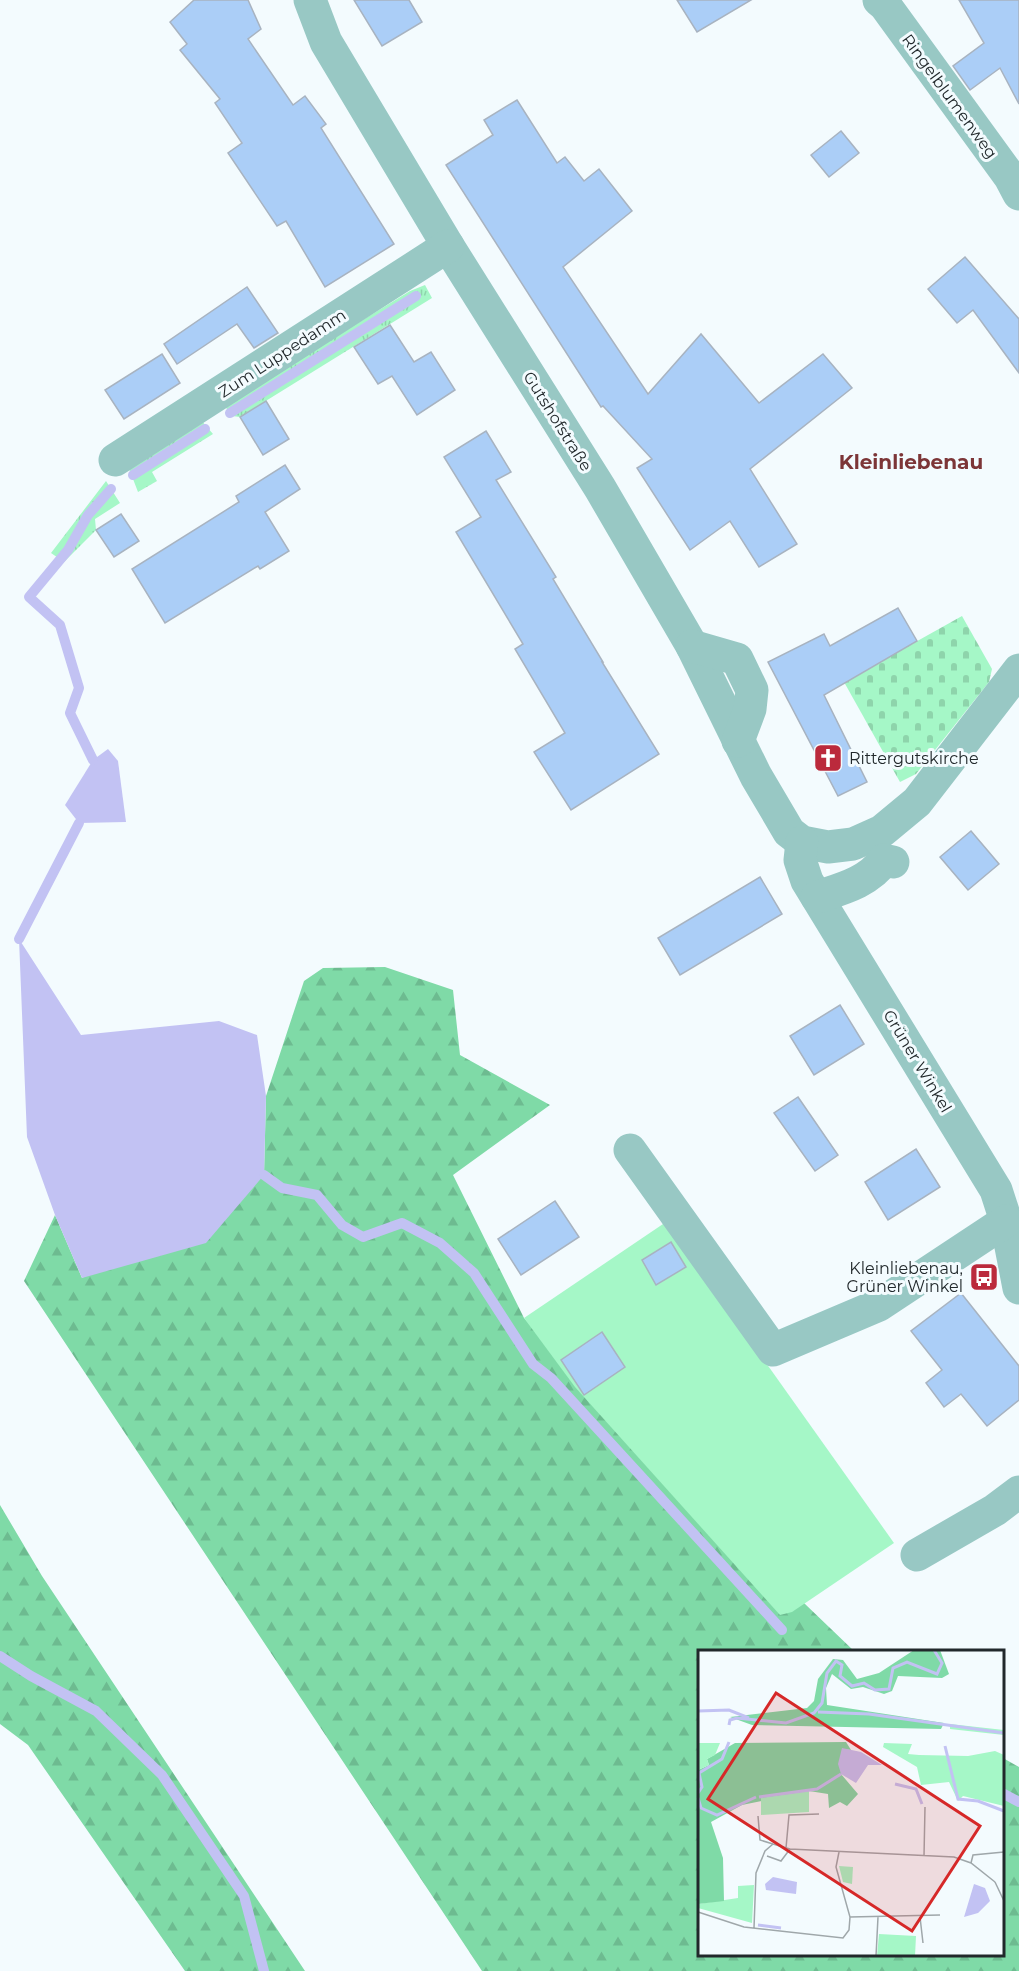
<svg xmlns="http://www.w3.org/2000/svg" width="1019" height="1971" viewBox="0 0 1019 1971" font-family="Montserrat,sans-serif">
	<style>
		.grass { fill: url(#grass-tufts) }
		.forest { fill: url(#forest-firs) }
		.cemetery { fill: url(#cemetery-stones) }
		.garden { fill: #a5f7c7 }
		.water { fill: #c2c2f3 }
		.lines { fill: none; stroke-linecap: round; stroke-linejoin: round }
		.stream { stroke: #c2c2f3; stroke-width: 10 }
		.building { fill: #abcef7; stroke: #a8b3c0; stroke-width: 1.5 }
		.minor { stroke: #98c8c4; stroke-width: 33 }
		.labels { text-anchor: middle; stroke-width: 6; stroke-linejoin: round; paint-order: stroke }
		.street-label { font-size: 16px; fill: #21282b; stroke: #f3fbfe }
		.poi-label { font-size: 16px; fill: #21282b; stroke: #f3fbfe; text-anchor: start }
		.quarter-label { font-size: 20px; font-weight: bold; fill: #7c3537; stroke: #f3fbfe }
		.inset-river { fill: none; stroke: #c2c2f3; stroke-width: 3 }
		.inset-road { fill: none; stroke: #9fa7aa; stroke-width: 1.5 }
		.view { fill: #d62828; fill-opacity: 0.15; stroke: #d62828; stroke-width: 3 }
		.inset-edge { fill: none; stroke: #21282b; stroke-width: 3 }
	</style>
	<defs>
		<pattern id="grass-tufts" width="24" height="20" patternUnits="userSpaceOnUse" patternTransform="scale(1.5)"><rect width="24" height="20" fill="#a5f7c7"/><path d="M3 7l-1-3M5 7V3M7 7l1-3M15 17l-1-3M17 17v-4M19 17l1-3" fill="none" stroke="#8ed4ab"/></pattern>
		<pattern id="forest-firs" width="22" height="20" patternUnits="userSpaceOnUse" patternTransform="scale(1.5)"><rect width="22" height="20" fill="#7fdaa7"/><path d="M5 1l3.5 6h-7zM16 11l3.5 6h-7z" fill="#6dbb90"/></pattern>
		<pattern id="cemetery-stones" width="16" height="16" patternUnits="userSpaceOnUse" patternTransform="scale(1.5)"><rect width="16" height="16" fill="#a5f7c7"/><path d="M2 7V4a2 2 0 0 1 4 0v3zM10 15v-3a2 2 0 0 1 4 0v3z" fill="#8ed4ab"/></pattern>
	</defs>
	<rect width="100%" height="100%" fill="#f3fbfe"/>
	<g class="grass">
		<path d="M 425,285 L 432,298 L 240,417 L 232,416 L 224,405 L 410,291 Z"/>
		<path d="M 201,420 L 213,434 L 152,472 L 157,481 L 138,492 L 128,466 Z"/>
		<path d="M 106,481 L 120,503 L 95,519 L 96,530 L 64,562 L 51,553 Z"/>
	</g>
	<g class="forest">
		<path d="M 385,967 L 453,990 L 460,1055 L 550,1105 L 453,1175 L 524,1318 L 629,1435 L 854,1651 L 700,1652 L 700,1954 L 1002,1954 L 1003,1758 L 1019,1767 L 1019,1971 L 482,1971 L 24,1281 L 55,1215 L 82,1278 L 264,1175 L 266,1096 L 304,981 L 323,968 Z"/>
		<path d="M 0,1505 L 42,1576 L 305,1971 L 185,1971 L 28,1745 L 0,1724 Z"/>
	</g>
	<path class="cemetery" d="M 962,616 L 992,669 L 989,682 L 916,774 L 900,782 L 844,682 Z"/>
	<path class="garden" d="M 666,1222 L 894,1543 L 792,1612 L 780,1615 L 575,1387 L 524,1318 Z"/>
	<g class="water">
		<path d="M 108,749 L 118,761 L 126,822 L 79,823 L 65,805 L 93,760 Z"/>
		<path d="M 19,939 L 81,1035 L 219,1021 L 257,1035 L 266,1096 L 264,1175 L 206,1243 L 82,1278 L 55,1215 L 27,1137 Z"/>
	</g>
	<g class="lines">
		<g class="stream">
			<path d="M 230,413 L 416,296"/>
			<path d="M 133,475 L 205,429"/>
			<path d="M 93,760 L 70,713 L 79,688 L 60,625 L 29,597 L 68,550 L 88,515 L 111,489"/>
			<path d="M 19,939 L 79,823"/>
			<path d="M 264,1175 L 282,1188 L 317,1195 L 342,1225 L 363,1237 L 402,1223 L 440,1243 L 474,1273 L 533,1364 L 551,1378 L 782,1630"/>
			<path d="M 0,1656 L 31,1676 L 96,1711 L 162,1775 L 244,1896 L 264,1971"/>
			<path d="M 1002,1793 L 1019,1802"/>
		</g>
	</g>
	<g class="building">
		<path d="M 194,0 L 248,0 L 261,29 L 248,39 L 293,105 L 305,96 L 326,124 L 321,128 L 394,244 L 325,287 L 286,221 L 277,226 L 228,153 L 242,143 L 215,103 L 220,99 L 180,50 L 187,44 L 170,22 Z"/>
		<path d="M 354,0 L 409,0 L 422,22 L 382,46 Z"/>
		<path d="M 677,0 L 751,0 L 697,32 Z"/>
		<path d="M 959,0 L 1019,0 L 1019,104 L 1000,68 L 970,90 L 953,66 L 984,43 Z"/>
		<path d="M 517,100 L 557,163 L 565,157 L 584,181 L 599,169 L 632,211 L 563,267 L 648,394 L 701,334 L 759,403 L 823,354 L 852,388 L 750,469 L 797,544 L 759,567 L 730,521 L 690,550 L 637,468 L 652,459 L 603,406 L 601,407 L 446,165 L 493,135 L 484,120 Z"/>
		<path d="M 841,131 L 859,153 L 829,177 L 811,155 Z"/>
		<path d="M 965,257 L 1019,319 L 1019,373 L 973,310 L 957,323 L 928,289 Z"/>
		<path d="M 247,287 L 278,333 L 254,348 L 237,324 L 177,364 L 164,344 Z"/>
		<path d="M 390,325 L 414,362 L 431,352 L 455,390 L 417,415 L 392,376 L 378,384 L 354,347 Z"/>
		<path d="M 162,354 L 180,383 L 124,419 L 105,390 Z"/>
		<path d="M 266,401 L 289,439 L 263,455 L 240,417 Z"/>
		<path d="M 486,431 L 511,472 L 496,480 L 556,577 L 553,579 L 603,662 L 602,662 L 659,754 L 571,810 L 534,752 L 565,733 L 515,649 L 523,644 L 456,532 L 481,517 L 444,457 Z"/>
		<path d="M 285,465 L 300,489 L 265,512 L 289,551 L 260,569 L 258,566 L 165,623 L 132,569 L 239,502 L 236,496 Z"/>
		<path d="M 121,514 L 139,541 L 114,557 L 96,530 Z"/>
		<path d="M 898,608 L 917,641 L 824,695 L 867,782 L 838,796 L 768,662 L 824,634 L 830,646 Z"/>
		<path d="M 971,831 L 999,864 L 968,890 L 940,857 Z"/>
		<path d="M 760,877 L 782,914 L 680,975 L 658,938 Z"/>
		<path d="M 840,1005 L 864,1044 L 814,1075 L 790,1036 Z"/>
		<path d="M 798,1097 L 838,1155 L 815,1171 L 774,1113 Z"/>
		<path d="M 916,1149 L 940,1187 L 888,1220 L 865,1182 Z"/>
		<path d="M 555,1201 L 579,1237 L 521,1275 L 498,1239 Z"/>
		<path d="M 671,1242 L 686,1267 L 656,1285 L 642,1260 Z"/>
		<path d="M 961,1293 L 1019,1366 L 1019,1400 L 987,1426 L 961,1394 L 944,1407 L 926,1383 L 942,1370 L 911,1331 Z"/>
		<path d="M 602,1332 L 625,1367 L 584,1395 L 561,1360 Z"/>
	</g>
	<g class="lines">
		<g class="minor">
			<path d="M 310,0 L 326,42 L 448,246 L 600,488 L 692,646 L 756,776 L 789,832 L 802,842 L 828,847 L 853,844 L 882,831 L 917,802 L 1019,670"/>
			<path d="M 879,0 L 885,5 L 1010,177 L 1019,194"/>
			<path d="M 115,460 L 448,246"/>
			<path d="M 692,646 L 737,659 L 752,690 L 750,709 L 738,741"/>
			<path d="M 802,842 L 800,860 L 807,881 L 996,1190 L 1006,1221 L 1019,1288"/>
			<path d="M 817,897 C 841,889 869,882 884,860 L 893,862"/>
			<path d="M 630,1150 L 773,1350 L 879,1305 L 1006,1221"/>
			<path d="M 917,1555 L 995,1510 L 1019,1492"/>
		</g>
	</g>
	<defs>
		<g id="church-square" transform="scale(1.5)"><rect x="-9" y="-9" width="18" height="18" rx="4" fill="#bb2a3c" stroke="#f3fbfe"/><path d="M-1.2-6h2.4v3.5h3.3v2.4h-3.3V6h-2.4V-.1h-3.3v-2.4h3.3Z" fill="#fff"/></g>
		<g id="bus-square" transform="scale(1.5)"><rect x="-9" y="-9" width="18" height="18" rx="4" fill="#bb2a3c" stroke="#f3fbfe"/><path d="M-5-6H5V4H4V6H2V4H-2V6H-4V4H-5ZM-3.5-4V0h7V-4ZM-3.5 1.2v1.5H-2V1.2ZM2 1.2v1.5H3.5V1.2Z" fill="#fff"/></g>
	</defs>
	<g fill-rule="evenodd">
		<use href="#church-square" x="828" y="758"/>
		<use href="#bus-square" x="984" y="1277"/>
	</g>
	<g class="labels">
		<g class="street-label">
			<text transform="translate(950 96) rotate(54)" y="6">Ringelblumenweg</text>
			<text transform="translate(282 353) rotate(-33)" y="6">Zum Luppedamm</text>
			<text transform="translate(558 421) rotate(58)" y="6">Gutshofstraße</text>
			<text transform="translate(918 1061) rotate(59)" y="6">Grüner Winkel</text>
		</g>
		<g class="poi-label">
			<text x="849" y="764">Rittergutskirche</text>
			<text x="963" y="1274" text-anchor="end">Kleinliebenau,<tspan x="963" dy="18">Grüner Winkel</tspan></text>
		</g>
		<g class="quarter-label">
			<text x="911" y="469">Kleinliebenau</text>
		</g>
	</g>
	<g transform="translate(698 1650)">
		<rect width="306" height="306" fill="#f3fbfe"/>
		<path d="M 252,74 L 306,80 L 306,85 L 252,79 ZM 186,93 L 214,94 L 210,104 L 221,105 L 270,106 L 297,101 L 306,105 L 306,156 L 265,146 L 260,151 L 251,132 L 223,135 L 219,117 L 185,97 ZM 56,235 L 54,273 L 0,258 L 0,254 L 40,248 L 40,236 ZM 181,284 L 218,286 L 217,306 L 179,306 Z" fill="#a5f7c7"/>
		<path d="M 216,0 L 242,0 L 251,24 L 244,28 L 200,26 L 194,41 L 186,44 L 165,37 L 153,39 L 134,24 L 128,38 L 129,55 L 246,73 L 243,79 L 54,75 L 32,67 L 109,58 L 116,51 L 120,29 L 135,9 L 145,10 L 159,29 L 181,23 ZM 148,92 L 153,100 L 144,99 L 143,124 L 160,144 L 149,156 L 142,152 L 131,158 L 130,144 L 111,141 L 44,155 L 13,172 L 25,208 L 26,251 L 0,254 L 0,120 L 11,115 L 9,109 L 37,93 Z" fill="#7fdaa7"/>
		<path d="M 141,216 L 155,217 L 154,234 L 145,232 Z" fill="#a5f7c7"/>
		<path d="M 0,93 L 22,93 L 17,105 L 9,109 L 11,115 L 0,120 ZM 111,141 L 111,162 L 63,165 L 63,148 Z" fill="#a5f7c7"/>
		<path d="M 144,98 L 163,102 L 184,115 L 170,115 L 158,133 L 143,124 L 140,114 ZM 75,227 L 99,232 L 98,244 L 68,240 L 67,234 ZM 276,234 L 287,238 L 292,251 L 280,263 L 266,267 Z" fill="#c2c2f3"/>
		<path class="inset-river" d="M 0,61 L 31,60 L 51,68M 120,62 L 171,64 L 306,83M 31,75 L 32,70 L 39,68 L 88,73 L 116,63 L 124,53 L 129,23 L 138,11 L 144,15 L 142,26 L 154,36 L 166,33 L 177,40 L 191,39 L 195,18 L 209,12 L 239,24 L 244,13 L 236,0M 247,96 L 260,149 L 280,151 L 306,161M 197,134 L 218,139 L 224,154M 0,143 L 4,137 L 1,123 L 24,109 L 31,92M 61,147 L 119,139 L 143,124M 0,148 L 3,158 L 19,165 L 58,147M 60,275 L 83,278"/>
		<path class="inset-road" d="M 60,166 L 62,190 L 75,194M 88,198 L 91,165 L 121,164M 69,206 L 83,211 L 92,199M 226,206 L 227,157M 273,213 L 275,205 L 306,202M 297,232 L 306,251M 0,262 L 46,277 L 145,288 L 151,280 L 152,267 L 138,217 L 141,202M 152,267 L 242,265M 222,267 L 225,293M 56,278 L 58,223 L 67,201 L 75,194 L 92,199 L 256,207 L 273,213 L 297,232M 178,306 L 180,267"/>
		<path class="view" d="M 78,43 L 282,176 L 214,281 L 10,149 Z"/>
		<rect width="306" height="306" class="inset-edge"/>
	</g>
</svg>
